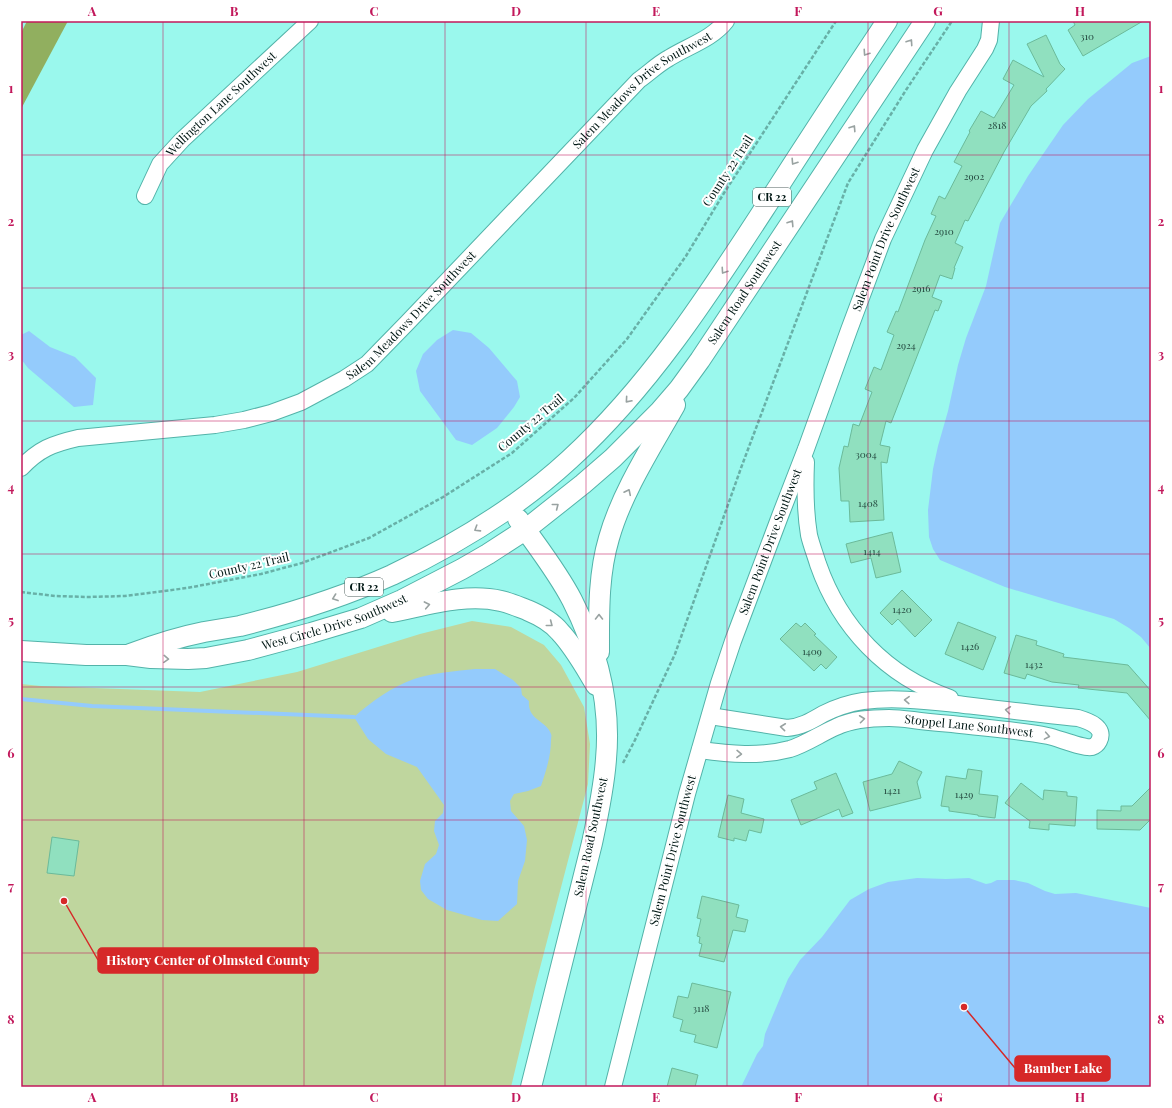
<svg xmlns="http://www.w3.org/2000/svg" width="1172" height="1108" viewBox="0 0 1172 1108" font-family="'Playfair Display',serif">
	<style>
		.green { fill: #bfd69e }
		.forest { fill: #91af5f }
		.water { fill: #94cbfc }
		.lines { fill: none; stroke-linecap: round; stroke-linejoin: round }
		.stream { stroke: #94cbfc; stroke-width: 4 }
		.building { fill: #90e0bf; stroke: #6bba9a }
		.minor-casing { stroke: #53b3a9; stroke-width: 18 }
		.major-casing { stroke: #53b3a9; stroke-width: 22 }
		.path { stroke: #68b0a7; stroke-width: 2.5; stroke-dasharray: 4 2; stroke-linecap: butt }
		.minor { stroke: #fff; stroke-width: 16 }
		.major { stroke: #fff; stroke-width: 20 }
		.oneway { stroke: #99a2a1 }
		.grid { fill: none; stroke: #c2185b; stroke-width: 1; stroke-opacity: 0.55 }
		.labels { text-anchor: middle; stroke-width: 4; stroke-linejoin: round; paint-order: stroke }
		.number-label { font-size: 10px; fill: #24493f }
		.shield { fill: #fff; stroke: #4c5d5a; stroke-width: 1 }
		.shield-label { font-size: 11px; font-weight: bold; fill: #001714 }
		.street-label { font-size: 12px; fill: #001714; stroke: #fff }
		.leader { fill: none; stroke: #d62828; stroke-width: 1.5 }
		.callout-dot { fill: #d62828; stroke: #fff; stroke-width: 1.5 }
		.callout { fill: #d62828; stroke: #d62828; stroke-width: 1.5 }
		.callout-label { font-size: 13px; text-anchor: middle; font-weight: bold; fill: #fff }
		.neatline { fill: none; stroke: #c2185b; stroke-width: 1.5 }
		.grid-label { font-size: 13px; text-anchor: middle; font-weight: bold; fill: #c2185b }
	</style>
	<rect width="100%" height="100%" fill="#9af8ed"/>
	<path class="green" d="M 472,621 L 511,627 L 544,645 L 561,665 L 584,707 L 590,744 L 588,784 L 535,987 L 511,1087 L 21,1087 L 21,684 L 41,686 L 200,692 L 297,672 L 420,634 Z"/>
	<path class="forest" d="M 27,21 L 68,21 L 21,109 L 21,33 Z"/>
	<g class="water">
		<path d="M 1151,56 L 1151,649 L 1141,637 L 1129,628 L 1114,619 L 1055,602 L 1005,587 L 940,560 L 933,549 L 929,537 L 928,510 L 933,469 L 938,446 L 948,411 L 958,365 L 966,338 L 986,286 L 1000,223 L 1028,176 L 1063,125 L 1088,99 L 1132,63 Z"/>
		<path d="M 453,330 L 471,333 L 489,348 L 517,381 L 520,397 L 514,407 L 497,428 L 472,445 L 456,440 L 445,425 L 420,391 L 416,371 L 423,354 L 437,340 Z"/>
		<path d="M 29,331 L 50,347 L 75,357 L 96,378 L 93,405 L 74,407 L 28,368 L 21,359 L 21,335 Z"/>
		<path d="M 475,669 L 495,669 L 513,680 L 521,688 L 522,695 L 529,701 C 527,720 547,721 551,734 C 552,736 551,738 551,740 C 551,756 546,771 541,786 L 528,791 L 514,794 L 510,801 L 511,811 L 524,826 L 527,840 L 525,861 L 518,881 L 517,904 L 498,921 L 482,920 L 447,910 L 428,899 L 421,890 L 420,881 L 425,864 L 436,854 L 439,845 L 434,831 L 435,821 L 443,813 L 444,805 L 417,767 L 386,754 L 368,739 L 354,717 C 372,701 392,687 414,679 C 431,673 457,671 475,669 Z"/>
		<path d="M 917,878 L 946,879 L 969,878 L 986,884 L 991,883 L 997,880 L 1014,880 L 1028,883 L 1045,891 L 1055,894 L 1076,893 L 1151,908 L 1151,1087 L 741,1087 L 757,1054 L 763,1046 L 765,1034 L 788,979 L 800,960 L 822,937 L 850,900 L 869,889 L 888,882 Z"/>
	</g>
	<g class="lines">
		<path class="stream" d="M 21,699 L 92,706 L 354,717"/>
	</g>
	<g class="building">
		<path d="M 1073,21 L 1143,21 L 1083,56 L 1068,30 L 1075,25 Z"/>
		<path d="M 1046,35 L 1060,64 L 1065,69 L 1046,89 L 1047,91 L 1031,106 L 1004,152 L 968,221 L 965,220 L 955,243 L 963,247 L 954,268 L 955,268 L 952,279 L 940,275 L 932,297 L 942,301 L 938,311 L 935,310 L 891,423 L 886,421 L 880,445 L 890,447 L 887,463 L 881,462 L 884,520 L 850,522 L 849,501 L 841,501 L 839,468 L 844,446 L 848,447 L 853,424 L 859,426 L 872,392 L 865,389 L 874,367 L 881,370 L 894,335 L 887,332 L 896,311 L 898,312 L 925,240 L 936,216 L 931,214 L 939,196 L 945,199 L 962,166 L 954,162 L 970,132 L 969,131 L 981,111 L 994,118 L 1014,85 L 1003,79 L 1013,60 L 1044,77 L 1027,44 Z"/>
		<path d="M 892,532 L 901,572 L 876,578 L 871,558 L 851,563 L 846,544 Z"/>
		<path d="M 902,590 L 932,620 L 915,637 L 898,619 L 892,625 L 880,613 Z"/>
		<path d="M 958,622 L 996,637 L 983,670 L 945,654 Z"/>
		<path d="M 796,623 L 801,627 L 805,623 L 816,634 L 814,635 L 837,657 L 826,669 L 821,664 L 814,671 L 780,639 Z"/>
		<path d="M 1016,635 L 1037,641 L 1036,645 L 1064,654 L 1063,657 L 1128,665 L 1151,691 L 1151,721 L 1127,693 L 1078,688 L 1079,685 L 1052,682 L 1027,674 L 1025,679 L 1004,673 Z"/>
		<path d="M 899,761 L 922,772 L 917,782 L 921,798 L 870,811 L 863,782 L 892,774 Z"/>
		<path d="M 968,769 L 982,771 L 979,794 L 998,796 L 995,818 L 978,816 L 978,815 L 949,811 L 949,807 L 941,806 L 946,776 L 966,779 Z"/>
		<path d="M 836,773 L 853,813 L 842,817 L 839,809 L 801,825 L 791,800 L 817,789 L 814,782 Z"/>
		<path d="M 1021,783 L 1043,800 L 1044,790 L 1067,792 L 1067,796 L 1077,797 L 1075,826 L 1049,824 L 1049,830 L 1029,828 L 1030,821 L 1005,803 Z"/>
		<path d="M 1151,787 L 1151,819 L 1140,830 L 1097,829 L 1097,810 L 1121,811 L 1121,806 L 1132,806 Z"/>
		<path d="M 728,795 L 744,799 L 741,813 L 764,819 L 761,833 L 749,830 L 746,841 L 734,838 L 734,841 L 718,837 Z"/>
		<path d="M 52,837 L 79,841 L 74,876 L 47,873 Z"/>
		<path d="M 702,896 L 739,905 L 736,917 L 748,920 L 745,932 L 733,930 L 724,962 L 699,956 L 702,944 L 699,943 L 700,937 L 697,936 L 701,919 L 697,918 Z"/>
		<path d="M 692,983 L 731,992 L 717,1048 L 694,1042 L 696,1035 L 680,1031 L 683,1020 L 673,1017 L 678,996 L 688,998 Z"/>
		<path d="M 672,1068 L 698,1075 L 695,1087 L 667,1087 Z"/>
	</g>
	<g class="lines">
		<g class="minor-casing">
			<g id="minor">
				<path id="s1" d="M 145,196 L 160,164 L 182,140 L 310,21"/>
				<path d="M 806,462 C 805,486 805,511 809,535 C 811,544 815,554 818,564 C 840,627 886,676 950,698"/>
				<path id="s2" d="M 21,468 C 39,449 52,444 78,438 L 215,425 L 244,420 L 271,413 L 301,402 L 344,379 L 367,364 L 407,323 L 639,80 C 649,73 658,64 669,58 C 688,46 712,39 726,21"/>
				<path id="s3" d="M 700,750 C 729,754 760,757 790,749 C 806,744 820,734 836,727 C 853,719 871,718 889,718 C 897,718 905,719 913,720 C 926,722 939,723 952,724 C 984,728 1017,730 1048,736 C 1058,738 1084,749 1092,747 C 1095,746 1098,743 1099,741 C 1106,727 1088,721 1078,718 C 1038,714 998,709 957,704 C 927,701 894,697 863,701 C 850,703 835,708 823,714 C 811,721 801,727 787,728 L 710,716"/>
				<path id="s4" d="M 613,1087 L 687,794 L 719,683 L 733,641 L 780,516 L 806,449 L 849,330 L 883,239 L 925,150 L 958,91 L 985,49 L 989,40 L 991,21"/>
			</g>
		</g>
		<g class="major-casing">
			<g id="major">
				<path d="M 518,519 C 536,545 557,571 572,600 C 597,649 611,704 606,759 C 604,788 598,815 592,843 L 531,1087"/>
				<path d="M 392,612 C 428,605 465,593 501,601 C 510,603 519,607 527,610 C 539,615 552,622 560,632 C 575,648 585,667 596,685"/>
				<path id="s5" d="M 21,651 L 86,655 L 127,655 L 151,658 L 188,659 L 206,658 L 248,650 L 311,633 L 361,618 L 402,600 L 462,569 L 488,554 L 525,530 L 583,484 L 613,458 L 660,411 L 679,389 L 700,360 L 925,21"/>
				<path d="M 599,652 C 599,614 598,575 609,538 C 622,492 652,446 675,405"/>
				<path d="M 130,654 C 154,645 179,637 204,632 C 216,630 228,628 240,626 C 292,613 343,597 392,575 C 455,545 518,507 569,460 C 650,386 709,294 768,203 C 807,142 847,81 887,21"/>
			</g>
		</g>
		<g class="path">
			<path d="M 21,592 L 55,596 L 88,597 L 125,596 L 187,588 L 261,574 L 302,563 L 369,538 L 443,497 L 512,453 L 574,398 L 627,339 L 686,256 L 724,193 L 836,21"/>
			<path d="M 623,763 L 635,740 L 675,654 L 741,468 L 848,183 L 906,90 L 952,21"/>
		</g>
		<use href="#minor" class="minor"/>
		<use href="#major" class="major"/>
	</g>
	<defs><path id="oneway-chevron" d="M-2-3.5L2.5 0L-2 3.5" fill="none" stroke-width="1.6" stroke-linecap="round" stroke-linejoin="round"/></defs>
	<g class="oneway">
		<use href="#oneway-chevron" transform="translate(910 42) rotate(-56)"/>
		<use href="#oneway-chevron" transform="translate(866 53) rotate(124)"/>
		<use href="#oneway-chevron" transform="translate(853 128) rotate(-57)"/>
		<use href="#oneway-chevron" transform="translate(794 162) rotate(123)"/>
		<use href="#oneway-chevron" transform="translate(791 223) rotate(-57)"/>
		<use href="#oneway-chevron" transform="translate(724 271) rotate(124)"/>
		<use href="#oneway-chevron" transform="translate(628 400) rotate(131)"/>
		<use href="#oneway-chevron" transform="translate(628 492) rotate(-64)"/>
		<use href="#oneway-chevron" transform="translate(556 506) rotate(-38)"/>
		<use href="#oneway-chevron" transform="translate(477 529) rotate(148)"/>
		<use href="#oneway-chevron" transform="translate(335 598) rotate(160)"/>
		<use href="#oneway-chevron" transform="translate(427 605) rotate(-11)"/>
		<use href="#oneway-chevron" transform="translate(599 617) rotate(-90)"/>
		<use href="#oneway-chevron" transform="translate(550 624) rotate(38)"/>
		<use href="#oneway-chevron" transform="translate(166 659) rotate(3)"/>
		<use href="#oneway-chevron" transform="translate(907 700) rotate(-178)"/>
		<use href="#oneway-chevron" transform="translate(1008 710) rotate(-173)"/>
		<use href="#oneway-chevron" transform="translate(862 719) rotate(-7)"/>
		<use href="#oneway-chevron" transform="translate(783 727) rotate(-174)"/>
		<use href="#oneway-chevron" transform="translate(1047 736) rotate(10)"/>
		<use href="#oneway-chevron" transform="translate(739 754) rotate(1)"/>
	</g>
	<path class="grid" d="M 163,21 L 163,1087M 304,21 L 304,1087M 445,21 L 445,1087M 586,21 L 586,1087M 727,21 L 727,1087M 868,21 L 868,1087M 1009,21 L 1009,1087M 21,155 L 1151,155M 21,288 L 1151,288M 21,421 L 1151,421M 21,554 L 1151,554M 21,687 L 1151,687M 21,820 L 1151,820M 21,953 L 1151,953"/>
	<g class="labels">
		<g class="number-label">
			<text x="1087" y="40">310</text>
			<text x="997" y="129">2818</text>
			<text x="974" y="180">2902</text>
			<text x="944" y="235">2910</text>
			<text x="921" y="292">2916</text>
			<text x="906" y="349">2924</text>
			<text x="866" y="458">3004</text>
			<text x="868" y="507">1408</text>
			<text x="872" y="555">1414</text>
			<text x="902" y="613">1420</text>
			<text x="970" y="650">1426</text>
			<text x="812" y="655">1409</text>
			<text x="1034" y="668">1432</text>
			<text x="892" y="794">1421</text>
			<text x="964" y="798">1429</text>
			<text x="701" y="1012">3118</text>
		</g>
		<g class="shield">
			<rect x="753" y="188" width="38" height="18" rx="3"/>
			<rect x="345" y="578" width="38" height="18" rx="3"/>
		</g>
		<g class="shield-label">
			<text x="772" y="201">CR 22</text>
			<text x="364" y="591">CR 22</text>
		</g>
		<g class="street-label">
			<text dy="4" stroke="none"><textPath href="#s2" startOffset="758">Salem Meadows Drive Southwest</textPath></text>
			<text dy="4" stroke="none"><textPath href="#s1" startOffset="121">Wellington Lane Southwest</textPath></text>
			<text transform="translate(728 171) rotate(-57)" y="4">County 22 Trail</text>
			<text dy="4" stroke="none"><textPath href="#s4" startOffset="892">Salem Point Drive Southwest</textPath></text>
			<text dy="4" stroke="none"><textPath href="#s5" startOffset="858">Salem Road Southwest</textPath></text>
			<text dy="4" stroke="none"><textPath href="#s2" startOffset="434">Salem Meadows Drive Southwest</textPath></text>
			<text transform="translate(531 423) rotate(-40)" y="4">County 22 Trail</text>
			<text dy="4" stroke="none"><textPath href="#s4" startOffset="568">Salem Point Drive Southwest</textPath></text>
			<text transform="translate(249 566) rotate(-13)" y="4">County 22 Trail</text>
			<text dy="4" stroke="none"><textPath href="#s5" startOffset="319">West Circle Drive Southwest</textPath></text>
			<text dy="4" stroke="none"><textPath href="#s3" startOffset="276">Stoppel Lane Southwest</textPath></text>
			<text transform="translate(591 837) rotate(-78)" y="4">Salem Road Southwest</text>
			<text dy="4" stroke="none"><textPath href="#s4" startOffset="244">Salem Point Drive Southwest</textPath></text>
		</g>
	</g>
	<path class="leader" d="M64 901L98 960M964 1007L1015 1068"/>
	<g class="callout-dot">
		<circle cx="64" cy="901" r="4"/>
		<circle cx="964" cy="1007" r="4"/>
	</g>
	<g class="callout">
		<rect x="98" y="948" width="220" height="25" rx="4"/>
		<rect x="1015" y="1056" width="95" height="25" rx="4"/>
	</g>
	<g class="callout-label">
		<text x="208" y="965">History Center of Olmsted County</text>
		<text x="1063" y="1073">Bamber Lake</text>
	</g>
	<rect width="1172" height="1108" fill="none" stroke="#ffffff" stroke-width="44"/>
	<rect x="22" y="22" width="1128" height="1064" class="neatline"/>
	<g class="grid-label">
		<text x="92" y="16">A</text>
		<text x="234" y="16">B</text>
		<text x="374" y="16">C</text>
		<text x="516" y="16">D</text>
		<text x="656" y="16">E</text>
		<text x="798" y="16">F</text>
		<text x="938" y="16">G</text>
		<text x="1080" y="16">H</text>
		<text x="11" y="93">1</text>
		<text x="1161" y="93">1</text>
		<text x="11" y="226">2</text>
		<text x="1161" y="226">2</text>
		<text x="11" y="359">3</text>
		<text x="1161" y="359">3</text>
		<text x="11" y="492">4</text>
		<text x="1161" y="492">4</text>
		<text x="11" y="625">5</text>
		<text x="1161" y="625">5</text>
		<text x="11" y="758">6</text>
		<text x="1161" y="758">6</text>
		<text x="11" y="891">7</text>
		<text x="1161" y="891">7</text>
		<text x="11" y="1024">8</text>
		<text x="1161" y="1024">8</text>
		<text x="92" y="1102">A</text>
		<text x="234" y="1102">B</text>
		<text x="374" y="1102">C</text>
		<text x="516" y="1102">D</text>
		<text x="656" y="1102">E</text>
		<text x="798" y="1102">F</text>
		<text x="938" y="1102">G</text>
		<text x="1080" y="1102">H</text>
	</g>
</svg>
